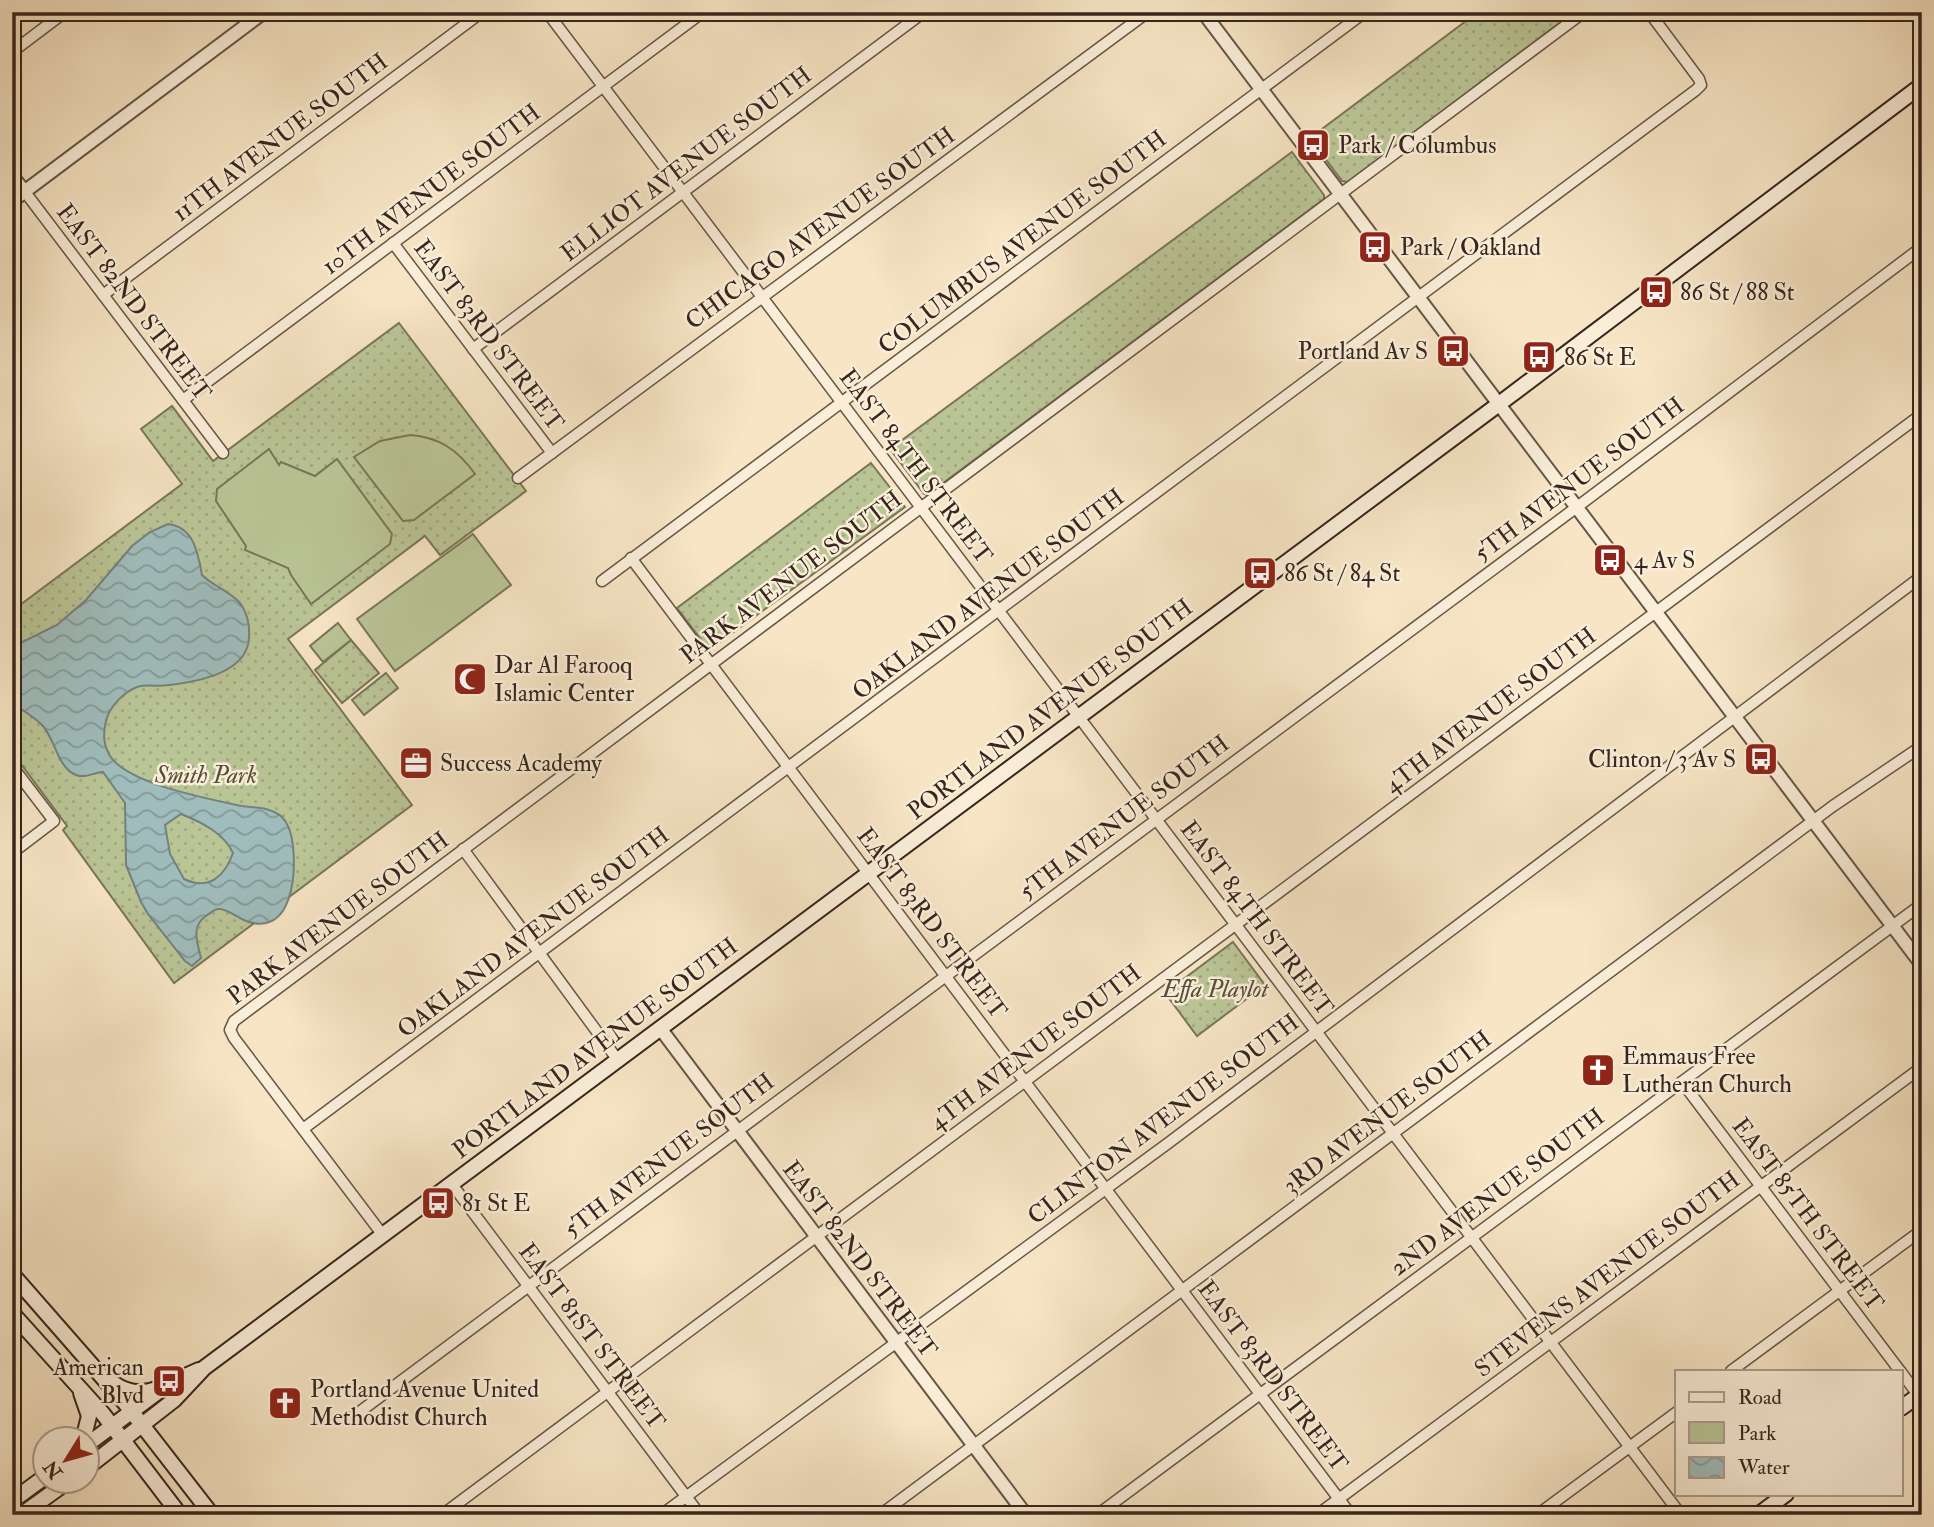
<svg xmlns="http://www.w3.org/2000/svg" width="1934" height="1527" viewBox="0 0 1934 1527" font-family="'IM FELL Double Pica',serif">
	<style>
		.green { fill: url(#green-dots); stroke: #78765a; stroke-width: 2 }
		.pitch { fill: #bac596; stroke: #78765a; stroke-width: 2 }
		.water { fill: url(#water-waves); stroke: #75817c; stroke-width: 2; fill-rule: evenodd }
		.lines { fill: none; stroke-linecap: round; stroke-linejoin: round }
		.minor-casing { stroke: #675647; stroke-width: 13 }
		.tertiary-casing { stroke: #675647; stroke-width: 16 }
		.secondary-casing { stroke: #37261d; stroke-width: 18 }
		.minor { stroke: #faeed9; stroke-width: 10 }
		.tertiary { stroke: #faeed9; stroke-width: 12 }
		.secondary { stroke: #faeed9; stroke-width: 14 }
		.labels { text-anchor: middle; stroke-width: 5; stroke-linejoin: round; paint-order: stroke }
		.street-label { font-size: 24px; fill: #37261d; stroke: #faeed9 }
		.poi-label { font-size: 24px; fill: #37261d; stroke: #faeed9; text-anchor: start }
		.park-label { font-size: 24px; font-style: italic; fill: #584e3b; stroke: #faeed9 }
	</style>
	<defs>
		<pattern id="green-dots" width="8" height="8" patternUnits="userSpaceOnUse" patternTransform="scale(1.75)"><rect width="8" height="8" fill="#bac596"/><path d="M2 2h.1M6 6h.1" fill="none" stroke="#a0a981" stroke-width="1.8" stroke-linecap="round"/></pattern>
		<pattern id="water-waves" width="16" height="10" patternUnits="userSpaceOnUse" patternTransform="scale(1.75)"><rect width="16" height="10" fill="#9fbdbc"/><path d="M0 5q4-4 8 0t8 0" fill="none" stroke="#829998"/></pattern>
	</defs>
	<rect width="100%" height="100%" fill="#f7e5c5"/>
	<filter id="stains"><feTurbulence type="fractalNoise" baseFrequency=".00286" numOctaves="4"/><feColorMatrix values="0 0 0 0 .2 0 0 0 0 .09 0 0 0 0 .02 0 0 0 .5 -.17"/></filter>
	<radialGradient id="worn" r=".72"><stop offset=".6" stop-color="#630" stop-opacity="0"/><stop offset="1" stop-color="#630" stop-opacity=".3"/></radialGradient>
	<g class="green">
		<path d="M 1478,12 L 1574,12 L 1348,182 L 1342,181 L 1310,138 Z"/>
		<path d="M 1292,152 L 1324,195 L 1324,199 L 927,495 L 924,494 L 890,449 Z"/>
		<path d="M 399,323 L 526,491 L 440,555 L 425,536 L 288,639 L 412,805 L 174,983 L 63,830 L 67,826 L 12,752 L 12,611 L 182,484 L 141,429 L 172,406 L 213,461 Z"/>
		<path d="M 871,463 L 905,507 L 709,650 L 677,608 Z"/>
		<path d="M 351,640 L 379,673 L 342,703 L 315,670 Z"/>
		<path d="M 386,673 L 398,688 L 364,715 L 352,700 Z"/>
		<path d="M 1233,942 L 1265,985 L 1197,1036 L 1165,993 Z"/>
	</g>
	<g class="pitch">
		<path d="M 410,435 C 439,437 458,450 475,474 L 414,520 L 403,521 L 354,457 L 380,441 Z"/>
		<path d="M 269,449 L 279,465 L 281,462 L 315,476 L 337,459 L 392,534 L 390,544 L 311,604 L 291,575 L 288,568 L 245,550 L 246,546 L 216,501 L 217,489 Z"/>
		<path d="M 473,534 L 511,585 L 395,671 L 357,619 Z"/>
		<path d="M 338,623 L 351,640 L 323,662 L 310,646 Z"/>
	</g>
	<path class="water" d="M 168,524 C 194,527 198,553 202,575 C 213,586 229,591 240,603 C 248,614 250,625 249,638 C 247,673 196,682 169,685 C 159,687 147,684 137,687 C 124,692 109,707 106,721 C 103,734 103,744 110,756 C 128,784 209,799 242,806 C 255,808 271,807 282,817 C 289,824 292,837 293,846 C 296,876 292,934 249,922 C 240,920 230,910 220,909 C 215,908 210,913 206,916 C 191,926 197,942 201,958 L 192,966 L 185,961 L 148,914 L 141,902 L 126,865 L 125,803 L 103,772 C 94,772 86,779 76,775 C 58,768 55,740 43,726 C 35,717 22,710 12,703 L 12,647 L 57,625 L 86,600 L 132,546 L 150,532 ZM 181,814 C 201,822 224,833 233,853 C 225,876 209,891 184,879 L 170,854 L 165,825 Z"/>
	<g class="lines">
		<g class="minor-casing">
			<g id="minor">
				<path d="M 547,12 L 1681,1515"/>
				<path d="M 12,52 L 65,12"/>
				<path d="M 25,192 L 223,453"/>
				<path d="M 393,243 L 552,453"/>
				<path d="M 103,295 L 482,12"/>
				<path d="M 473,349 L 924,12"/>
				<path d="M 183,400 L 703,12"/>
				<path d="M 518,478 L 1148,12"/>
				<path d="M 631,558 L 1351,1515"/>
				<path d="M 602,581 L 1365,12"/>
				<path d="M 12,766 L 54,821 L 12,853"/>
				<path d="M 463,849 L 617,1059"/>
				<path d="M 1682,1082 L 1900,1371"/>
				<path d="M 303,1129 L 1696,90 L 1701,85 L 1699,79 L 1649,12"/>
				<path d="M 451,1183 L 700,1515"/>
				<path d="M 382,1234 L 234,1038 L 230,1030 L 234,1021 L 1584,12"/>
				<path d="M 1731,1371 L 1922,1230"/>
				<path d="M 1901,1372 L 1921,1399"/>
				<path d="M 350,1419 L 1577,507 L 1922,247"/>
				<path d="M 442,1515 L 1922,414"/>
				<path d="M 661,1515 L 1167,1144 L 1922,576"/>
				<path d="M 880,1515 L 1833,806 L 1922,746"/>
				<path d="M 1097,1515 L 1922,904"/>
				<path d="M 1317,1515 L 1922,1067"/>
				<path d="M 1537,1515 L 1677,1412"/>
			</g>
		</g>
		<g class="tertiary-casing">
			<g id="tertiary">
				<path d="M 1203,12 L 1922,965"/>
				<path d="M 12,176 L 25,192"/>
				<path d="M 12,201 L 264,12"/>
				<path d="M 660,1028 L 1026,1515"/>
			</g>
		</g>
		<g class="secondary-casing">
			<g id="secondary">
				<path d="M 12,1274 L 125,1403 L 212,1515"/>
				<path d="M 12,1313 L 103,1414 L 180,1515"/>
				<path d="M 113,1383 C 127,1393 143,1395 159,1388"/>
				<path d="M 81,1393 L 89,1416 L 83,1440"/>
				<path d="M 1901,1408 L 1922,1393"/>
				<path d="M 88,1444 L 170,1383 L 199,1370"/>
				<path d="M 88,1467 L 174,1400 L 204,1368 L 1499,404 L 1922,85"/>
				<path d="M 12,1501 L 46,1476"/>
				<path d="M 21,1515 L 67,1482"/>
				<path d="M 1758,1515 L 1786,1494"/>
			</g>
		</g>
		<use href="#minor" class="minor"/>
		<use href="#tertiary" class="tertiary"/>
		<use href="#secondary" class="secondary"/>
	</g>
	<defs>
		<g id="bus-square" transform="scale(1.75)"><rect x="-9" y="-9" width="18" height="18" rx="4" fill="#8f2418" stroke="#faeed9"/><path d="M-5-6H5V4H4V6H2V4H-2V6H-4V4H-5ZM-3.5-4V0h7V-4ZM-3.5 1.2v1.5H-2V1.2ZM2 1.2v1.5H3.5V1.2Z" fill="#fff"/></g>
		<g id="mosque-square" transform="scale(1.75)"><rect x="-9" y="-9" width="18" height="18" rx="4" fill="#8f2418" stroke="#faeed9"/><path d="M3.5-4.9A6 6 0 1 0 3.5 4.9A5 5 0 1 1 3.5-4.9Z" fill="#fff"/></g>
		<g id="office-square" transform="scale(1.75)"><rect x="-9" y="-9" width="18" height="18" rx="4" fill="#8f2418" stroke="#faeed9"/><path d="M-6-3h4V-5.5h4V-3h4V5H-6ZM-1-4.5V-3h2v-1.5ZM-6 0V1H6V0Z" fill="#fff"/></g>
		<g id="church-square" transform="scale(1.75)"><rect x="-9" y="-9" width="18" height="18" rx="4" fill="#8f2418" stroke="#faeed9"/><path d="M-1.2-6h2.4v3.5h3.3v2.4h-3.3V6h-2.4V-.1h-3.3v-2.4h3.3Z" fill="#fff"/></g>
	</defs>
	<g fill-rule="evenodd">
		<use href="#bus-square" x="1313" y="145"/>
		<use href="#bus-square" x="1375" y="247"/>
		<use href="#bus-square" x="1656" y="292"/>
		<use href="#bus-square" x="1453" y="351"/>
		<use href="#bus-square" x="1539" y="357"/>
		<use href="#bus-square" x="1610" y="560"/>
		<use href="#bus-square" x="1260" y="573"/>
		<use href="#mosque-square" x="470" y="679"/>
		<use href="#bus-square" x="1761" y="759"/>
		<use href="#office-square" x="416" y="763"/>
		<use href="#church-square" x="1598" y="1070"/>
		<use href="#bus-square" x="438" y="1203"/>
		<use href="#bus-square" x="169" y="1381"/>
		<use href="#church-square" x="285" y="1403"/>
	</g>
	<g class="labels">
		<g class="street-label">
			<text transform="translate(280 137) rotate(-37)" y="8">11TH AVENUE SOUTH</text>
			<text transform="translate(686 164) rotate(-37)" y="8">ELLIOT AVENUE SOUTH</text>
			<text transform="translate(431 189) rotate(-37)" y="8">10TH AVENUE SOUTH</text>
			<text transform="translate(820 228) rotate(-36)" y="8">CHICAGO AVENUE SOUTH</text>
			<text transform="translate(1022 242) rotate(-37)" y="8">COLUMBUS AVENUE SOUTH</text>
			<text transform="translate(134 302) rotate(53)" y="8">EAST 82ND STREET</text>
			<text transform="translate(489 335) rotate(53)" y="8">EAST 83RD STREET</text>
			<text transform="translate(916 466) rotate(53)" y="8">EAST 84TH STREET</text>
			<text transform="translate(1579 479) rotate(-37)" y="8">5TH AVENUE SOUTH</text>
			<text transform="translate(791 577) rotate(-37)" y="8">PARK AVENUE SOUTH</text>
			<text transform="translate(988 594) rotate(-37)" y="8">OAKLAND AVENUE SOUTH</text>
			<text transform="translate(1050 709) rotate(-37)" y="8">PORTLAND AVENUE SOUTH</text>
			<text transform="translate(1490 710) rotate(-37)" y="8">4TH AVENUE SOUTH</text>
			<text transform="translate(1124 817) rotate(-37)" y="8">5TH AVENUE SOUTH</text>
			<text transform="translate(338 918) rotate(-37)" y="8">PARK AVENUE SOUTH</text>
			<text transform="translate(1257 918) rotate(53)" y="8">EAST 84TH STREET</text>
			<text transform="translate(932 923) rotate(53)" y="8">EAST 83RD STREET</text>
			<text transform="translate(533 932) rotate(-37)" y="8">OAKLAND AVENUE SOUTH</text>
			<text transform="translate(1035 1047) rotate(-37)" y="8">4TH AVENUE SOUTH</text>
			<text transform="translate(595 1048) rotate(-37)" y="8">PORTLAND AVENUE SOUTH</text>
			<text transform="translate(1387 1112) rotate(-37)" y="8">3RD AVENUE SOUTH</text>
			<text transform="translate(1163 1119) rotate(-37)" y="8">CLINTON AVENUE SOUTH</text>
			<text transform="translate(669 1155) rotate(-37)" y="8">5TH AVENUE SOUTH</text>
			<text transform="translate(1497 1192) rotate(-37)" y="8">2ND AVENUE SOUTH</text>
			<text transform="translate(1808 1214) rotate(53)" y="8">EAST 85TH STREET</text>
			<text transform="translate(860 1259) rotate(53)" y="8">EAST 82ND STREET</text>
			<text transform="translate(1607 1274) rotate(-37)" y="8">STEVENS AVENUE SOUTH</text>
			<text transform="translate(592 1336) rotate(53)" y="8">EAST 81ST STREET</text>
			<text transform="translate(1273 1376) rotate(53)" y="8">EAST 83RD STREET</text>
		</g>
		<g class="poi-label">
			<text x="1338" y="153">Park / Columbus</text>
			<text x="1400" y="255">Park / Oakland</text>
			<text x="1680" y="300">86 St / 88 St</text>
			<text x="1428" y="359" text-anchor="end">Portland Av S</text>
			<text x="1564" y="365">86 St E</text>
			<text x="1634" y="568">4 Av S</text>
			<text x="1284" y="581">86 St / 84 St</text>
			<text x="494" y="673">Dar Al Farooq<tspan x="494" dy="28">Islamic Center</tspan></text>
			<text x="1736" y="767" text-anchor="end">Clinton / 3 Av S</text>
			<text x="440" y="771">Success Academy</text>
			<text x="1622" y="1064">Emmaus Free<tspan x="1622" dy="28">Lutheran Church</tspan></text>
			<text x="462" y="1211">81 St E</text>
			<text x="144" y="1375" text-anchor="end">American<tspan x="144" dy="28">Blvd</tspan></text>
			<text x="310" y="1397">Portland Avenue United<tspan x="310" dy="28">Methodist Church</tspan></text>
		</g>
		<g class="park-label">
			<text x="206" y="783">Smith Park</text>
			<text x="1215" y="997">Effa Playlot</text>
		</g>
	</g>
	<rect width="1934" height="1527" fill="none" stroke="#f7e5c5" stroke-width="42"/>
	<rect x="14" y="14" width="1906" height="1499" fill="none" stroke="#37261d" stroke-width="3.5"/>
	<rect x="21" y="21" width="1892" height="1485" fill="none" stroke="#37261d" stroke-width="2"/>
	<rect x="1675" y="1370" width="228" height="126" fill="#faeed9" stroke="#ac9e8e" stroke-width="2"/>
	<rect x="1689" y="1392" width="35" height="10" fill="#faeed9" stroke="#ac9e8e" stroke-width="2"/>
	<text x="1738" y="1404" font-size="21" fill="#37261d">Road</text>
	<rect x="1689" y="1422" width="35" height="21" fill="#bac596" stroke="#ac9e8e" stroke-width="2"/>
	<text x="1738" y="1440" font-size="21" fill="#37261d">Park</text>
	<rect x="1689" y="1457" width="35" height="21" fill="url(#water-waves)" stroke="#ac9e8e" stroke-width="2"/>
	<text x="1738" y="1474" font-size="21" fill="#37261d">Water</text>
	<g transform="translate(66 1460) rotate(233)"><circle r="33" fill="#faeed9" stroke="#ac9e8e" stroke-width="2"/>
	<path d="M0-5L12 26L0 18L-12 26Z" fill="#8f2418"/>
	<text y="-10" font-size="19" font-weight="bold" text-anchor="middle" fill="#37261d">N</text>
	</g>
	<rect width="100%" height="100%" filter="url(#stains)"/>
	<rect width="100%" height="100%" fill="url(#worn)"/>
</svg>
